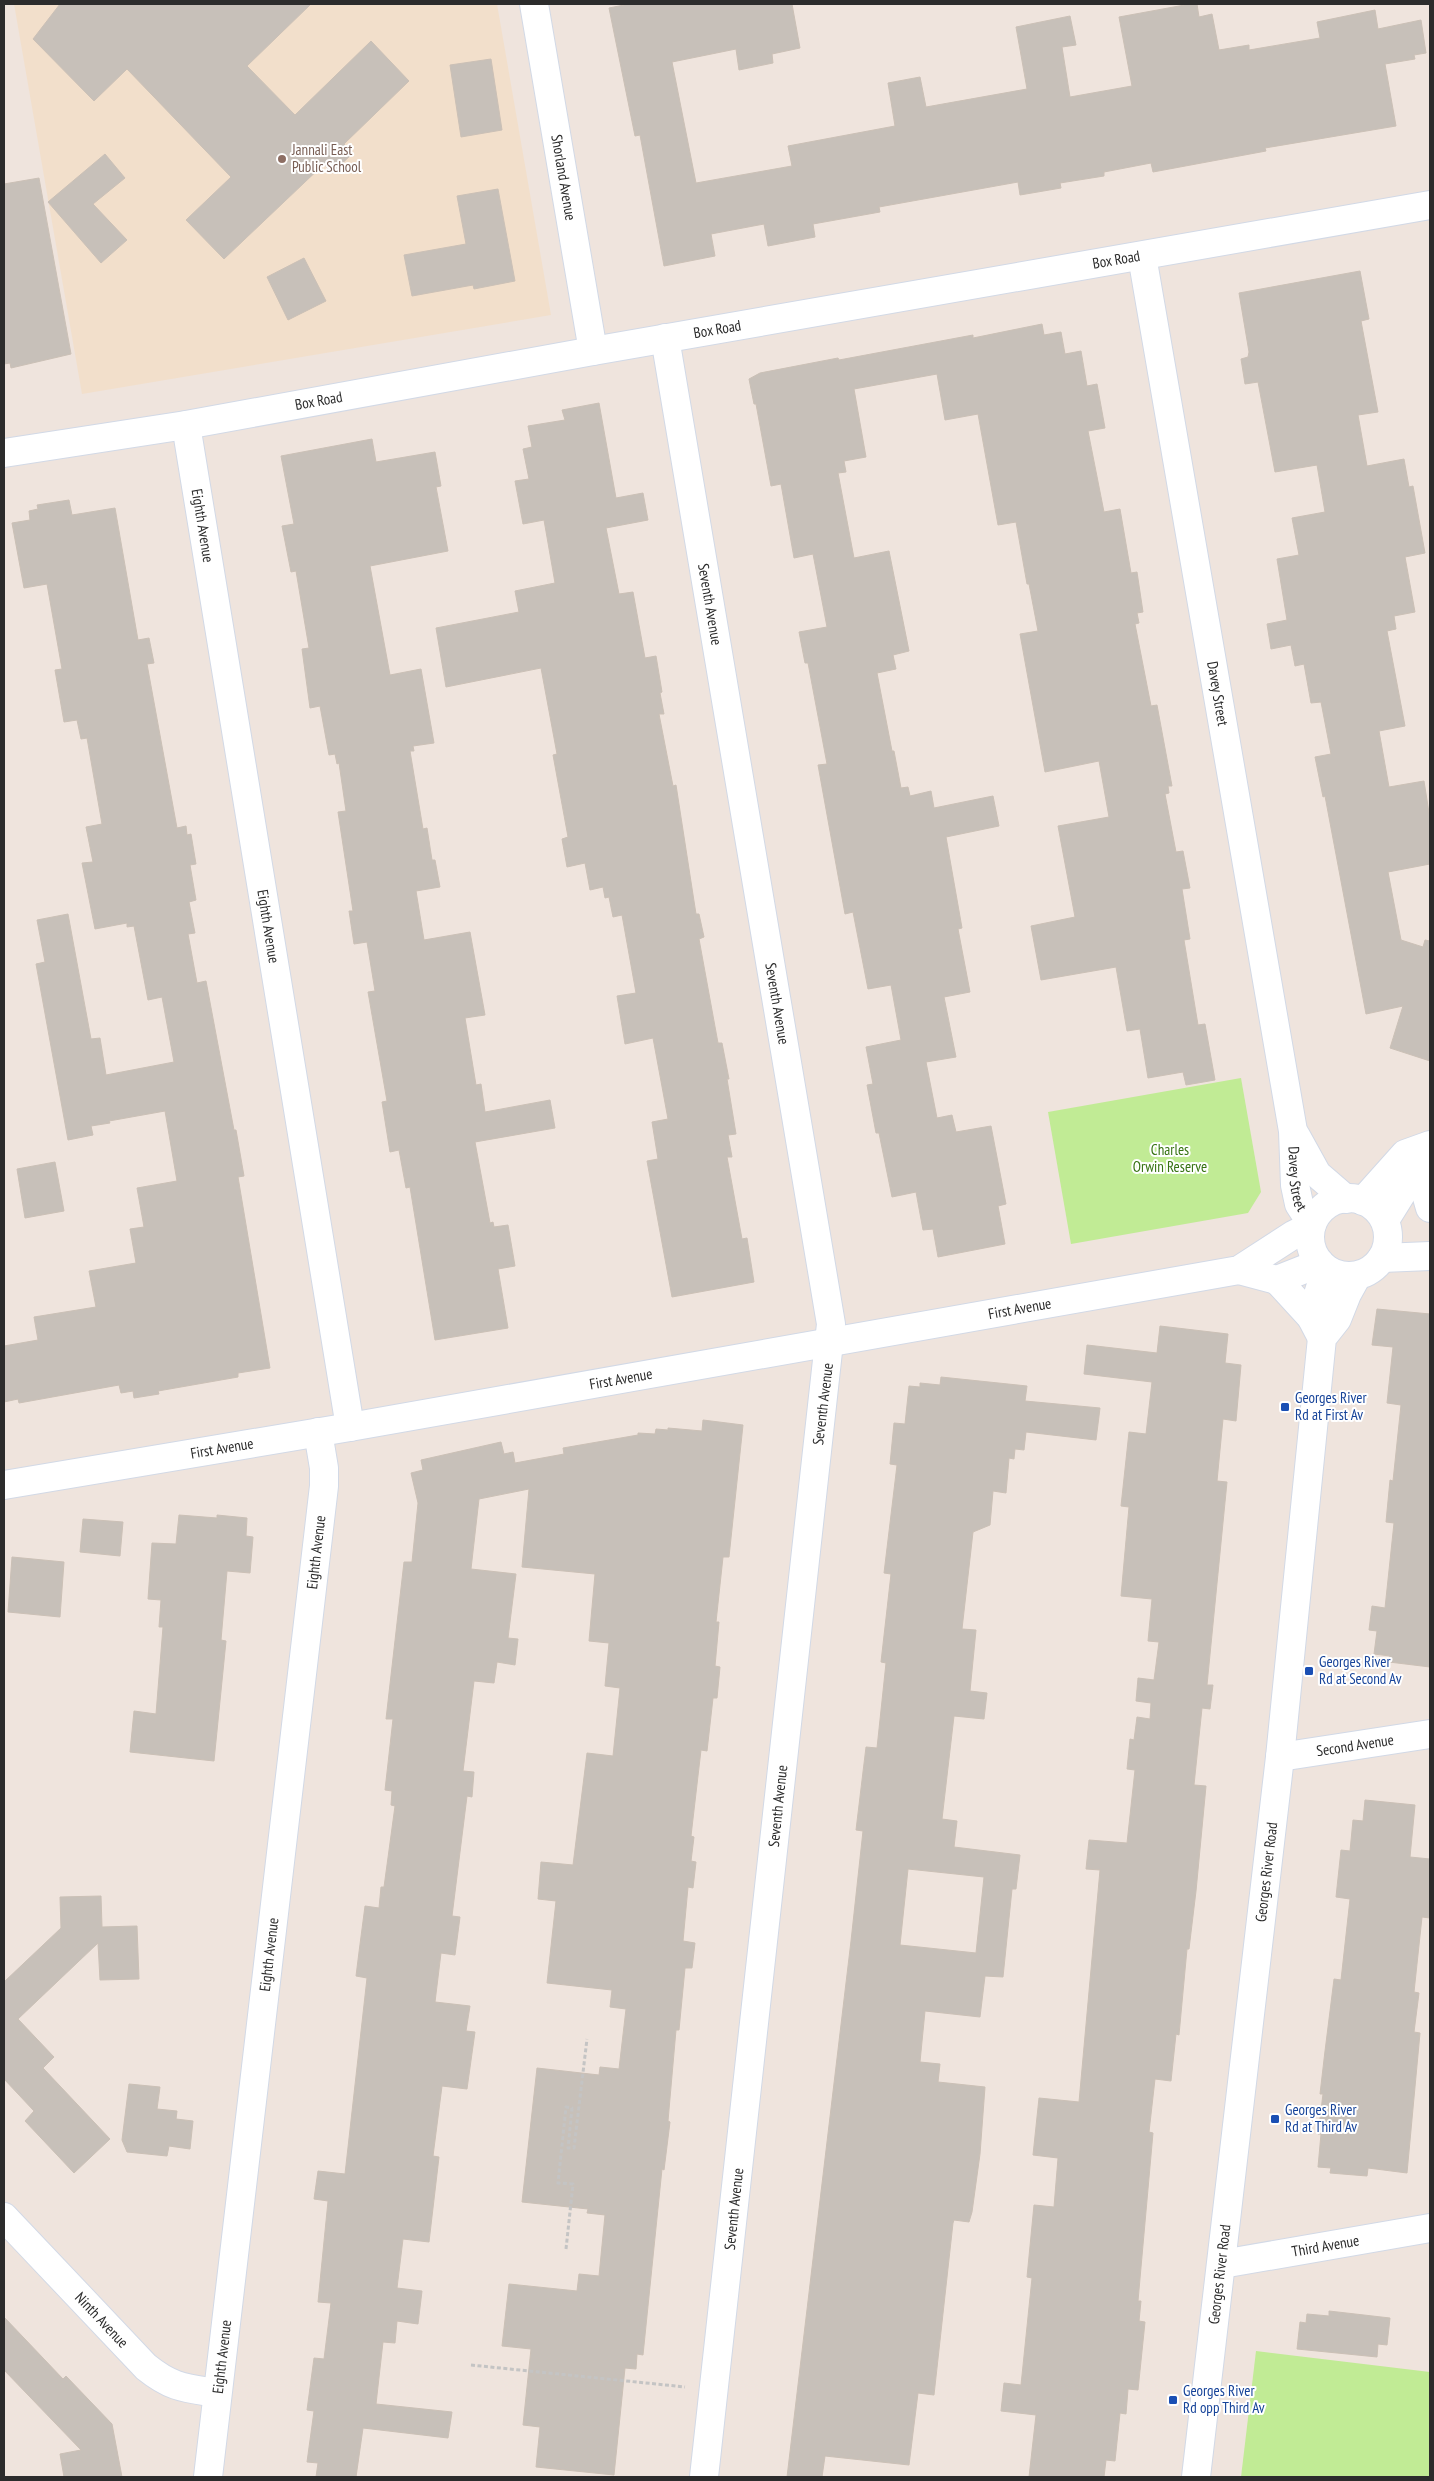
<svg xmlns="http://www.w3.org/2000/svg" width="1434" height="2481" viewBox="0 0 1434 2481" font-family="'PT Sans Narrow',sans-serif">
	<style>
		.education { fill: #f2dfcb }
		.green { fill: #c1eb95 }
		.building { fill: #c7c0b9; stroke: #cbc0b6; fill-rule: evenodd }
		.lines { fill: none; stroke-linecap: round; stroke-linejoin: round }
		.street-casing { stroke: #d2d9e6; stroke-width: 30 }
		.secondary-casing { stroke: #d2d9e6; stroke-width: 30 }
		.path { stroke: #c4c4c4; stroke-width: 3; stroke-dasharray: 4 2.5; stroke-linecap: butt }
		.street { stroke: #fff; stroke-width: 28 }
		.secondary { stroke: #fff; stroke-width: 28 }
		.education-dot { fill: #8d6e63; stroke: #fff; stroke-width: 2 }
		.transit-dot { fill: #1a4fb4; stroke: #fff; stroke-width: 2 }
		.labels { text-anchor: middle; stroke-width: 4; stroke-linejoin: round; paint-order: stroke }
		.education-label { font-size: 15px; fill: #785e54; stroke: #fff; text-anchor: start }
		.street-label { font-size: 15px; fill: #2c2c2c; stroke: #fff }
		.park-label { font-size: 15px; fill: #377313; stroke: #fff }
		.transit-label { font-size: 15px; fill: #164399; stroke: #fff; text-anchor: start }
	</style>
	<rect width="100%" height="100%" fill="#efe4dd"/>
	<path class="education" d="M 14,4 L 497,4 L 551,315 L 82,394 Z"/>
	<g class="green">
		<path d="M 1241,1078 L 1261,1192 L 1248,1213 L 1071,1244 L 1048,1112 Z"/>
		<path d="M 1256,2351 L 1430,2372 L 1430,2477 L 1241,2477 Z"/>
	</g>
	<g class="building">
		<path d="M 60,4 L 311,4 L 247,66 L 295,115 L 371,41 L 409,81 L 344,144 L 353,153 L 332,173 L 324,164 L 224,259 L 186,220 L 231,177 L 127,69 L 94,101 L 33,39 Z"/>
		<path d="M 629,4 L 792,4 L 800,48 L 772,54 L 773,63 L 739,70 L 736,49 L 672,62 L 696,183 L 792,166 L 788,146 L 895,126 L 888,83 L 920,77 L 926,107 L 1027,89 L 1016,27 L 1070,16 L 1076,45 L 1062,47 L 1070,97 L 1132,86 L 1119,17 L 1190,4 L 1197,4 L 1199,17 L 1212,14 L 1219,50 L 1249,45 L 1249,50 L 1320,38 L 1317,22 L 1375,10 L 1378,29 L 1421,20 L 1426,53 L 1414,55 L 1415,59 L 1385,64 L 1396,126 L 1265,148 L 1266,151 L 1153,172 L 1151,163 L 1104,172 L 1104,176 L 1060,183 L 1061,188 L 1020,195 L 1018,182 L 879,207 L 880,212 L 813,224 L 815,237 L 768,246 L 764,224 L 711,234 L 715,256 L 664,266 L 640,135 L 635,136 L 609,8 Z"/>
		<path d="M 491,59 L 502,130 L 461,137 L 450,65 Z"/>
		<path d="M 105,154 L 125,178 L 93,204 L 127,240 L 101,263 L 48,202 Z"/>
		<path d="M 39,178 L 71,354 L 11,368 L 10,363 L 4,364 L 4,184 Z"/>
		<path d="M 498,189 L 515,281 L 474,289 L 473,285 L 412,296 L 404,255 L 466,244 L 457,196 Z"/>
		<path d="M 304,258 L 326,301 L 288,320 L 267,277 Z"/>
		<path d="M 1360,271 L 1369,319 L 1361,321 L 1378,412 L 1358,415 L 1367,466 L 1404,459 L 1409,487 L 1413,486 L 1425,553 L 1405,557 L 1415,612 L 1394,616 L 1396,629 L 1387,631 L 1405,726 L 1379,731 L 1389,787 L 1424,781 L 1430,819 L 1430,864 L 1388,872 L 1401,940 L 1423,947 L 1425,940 L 1430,941 L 1430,1061 L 1390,1048 L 1403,1006 L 1366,1014 L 1325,796 L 1323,797 L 1315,757 L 1331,754 L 1321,702 L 1311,703 L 1304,664 L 1295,666 L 1291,645 L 1271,649 L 1267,624 L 1287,620 L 1277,559 L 1299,555 L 1292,518 L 1325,512 L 1317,465 L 1275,472 L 1258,382 L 1245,384 L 1241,359 L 1248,357 L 1249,352 L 1239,293 Z"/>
		<path d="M 1042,324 L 1044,335 L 1061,332 L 1065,354 L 1081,351 L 1087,386 L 1097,384 L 1105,428 L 1088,431 L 1104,512 L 1120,509 L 1131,573 L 1137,572 L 1143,612 L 1137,613 L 1139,623 L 1135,624 L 1151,706 L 1157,705 L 1172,786 L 1168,786 L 1169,793 L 1165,794 L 1176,852 L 1183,851 L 1190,888 L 1182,889 L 1190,939 L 1184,940 L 1198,1025 L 1205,1024 L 1215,1080 L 1186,1085 L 1183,1072 L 1148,1078 L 1140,1029 L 1127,1031 L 1116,967 L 1041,980 L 1031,926 L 1075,917 L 1058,826 L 1109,817 L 1099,761 L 1045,772 L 1020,634 L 1038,631 L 1029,584 L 1027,584 L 1016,522 L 998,525 L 978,414 L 945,420 L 937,374 L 854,389 L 866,457 L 844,461 L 846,472 L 838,473 L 854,558 L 889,551 L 909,651 L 893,655 L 896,669 L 877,673 L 892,751 L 894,751 L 901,788 L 908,787 L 910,796 L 931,791 L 934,808 L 993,796 L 999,826 L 946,837 L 962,928 L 958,929 L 970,992 L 944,997 L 956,1057 L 926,1062 L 937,1118 L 952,1115 L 956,1132 L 991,1126 L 1006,1204 L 998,1206 L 1005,1244 L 938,1257 L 933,1229 L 923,1230 L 916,1192 L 892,1197 L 879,1133 L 876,1133 L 867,1085 L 873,1084 L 866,1047 L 901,1040 L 891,985 L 868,989 L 853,912 L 845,914 L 818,765 L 827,764 L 808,663 L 805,663 L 799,632 L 827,627 L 813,554 L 794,558 L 781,484 L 771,486 L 756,404 L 754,404 L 749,379 L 760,373 L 838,358 L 839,360 L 973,335 L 973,338 Z"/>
		<path d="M 599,403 L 616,498 L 643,493 L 648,520 L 606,528 L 619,594 L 633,592 L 645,658 L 656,656 L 662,692 L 660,693 L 664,714 L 659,714 L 673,786 L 676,785 L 696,914 L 699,914 L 704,937 L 699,939 L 718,1043 L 722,1043 L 729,1079 L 727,1079 L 736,1134 L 728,1135 L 732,1157 L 727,1157 L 742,1239 L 747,1238 L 754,1282 L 672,1297 L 647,1161 L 658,1159 L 652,1122 L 668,1119 L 653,1038 L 625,1044 L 617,996 L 636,993 L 622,915 L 613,917 L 609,897 L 605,898 L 603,887 L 590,890 L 585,863 L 567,867 L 562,839 L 568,837 L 553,755 L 557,754 L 541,668 L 446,687 L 436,628 L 519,612 L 515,591 L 555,583 L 544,520 L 523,524 L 515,481 L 529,479 L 523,449 L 532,447 L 528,426 L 565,420 L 562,410 Z"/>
		<path d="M 372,439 L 376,462 L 435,452 L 441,486 L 436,487 L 448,551 L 370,566 L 390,675 L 421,669 L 434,743 L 413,746 L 414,751 L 410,751 L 423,829 L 427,828 L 432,860 L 435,860 L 440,887 L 416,891 L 424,940 L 470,932 L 485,1015 L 465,1018 L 476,1085 L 481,1084 L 485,1112 L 550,1100 L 555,1128 L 475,1142 L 490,1223 L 493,1222 L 494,1227 L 508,1225 L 515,1266 L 498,1269 L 508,1328 L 435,1340 L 410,1187 L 406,1188 L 399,1150 L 390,1152 L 382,1102 L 387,1101 L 368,992 L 375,991 L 367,942 L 354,944 L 349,911 L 353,911 L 338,812 L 346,811 L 339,763 L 337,764 L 335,754 L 329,755 L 320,706 L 310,708 L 302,649 L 309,648 L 296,571 L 291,572 L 282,526 L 294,524 L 281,456 Z"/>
		<path d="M 69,500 L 72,515 L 115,508 L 138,640 L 149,638 L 154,663 L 147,664 L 177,828 L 186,826 L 187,835 L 191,834 L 196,864 L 190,865 L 196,900 L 189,902 L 195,933 L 188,934 L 197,983 L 206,981 L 234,1130 L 236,1130 L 244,1176 L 238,1177 L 270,1368 L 238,1373 L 238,1377 L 158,1391 L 159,1394 L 134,1398 L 133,1391 L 121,1393 L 119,1385 L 19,1403 L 18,1399 L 4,1402 L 4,1346 L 38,1340 L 34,1317 L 96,1307 L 89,1271 L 136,1263 L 130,1229 L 144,1227 L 137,1188 L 177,1181 L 165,1111 L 109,1121 L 110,1123 L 91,1126 L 93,1135 L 68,1140 L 36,964 L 45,962 L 37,920 L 68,914 L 91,1039 L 100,1038 L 106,1075 L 174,1062 L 162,997 L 148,1000 L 134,926 L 127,927 L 127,923 L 95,929 L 82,863 L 93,862 L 86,827 L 102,824 L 87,738 L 81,739 L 77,720 L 64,722 L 55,670 L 62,669 L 47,584 L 24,588 L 12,523 L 30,520 L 29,511 L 38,509 L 37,505 Z"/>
		<path d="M 55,1162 L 64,1211 L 25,1218 L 17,1169 Z"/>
		<path d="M 1377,1309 L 1430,1314 L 1430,1667 L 1389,1662 L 1390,1656 L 1374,1654 L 1377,1631 L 1369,1630 L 1372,1606 L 1385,1608 L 1394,1523 L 1386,1522 L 1390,1480 L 1393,1481 L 1401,1405 L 1387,1403 L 1393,1347 L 1372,1345 Z"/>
		<path d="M 1160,1326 L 1228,1334 L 1225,1363 L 1241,1365 L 1236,1421 L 1223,1419 L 1217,1481 L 1227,1482 L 1207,1685 L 1213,1685 L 1210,1709 L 1202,1708 L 1194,1785 L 1206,1786 L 1196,1891 L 1189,1949 L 1187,1949 L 1179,2035 L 1176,2034 L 1171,2081 L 1155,2079 L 1149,2132 L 1153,2133 L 1138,2301 L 1141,2301 L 1139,2321 L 1145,2322 L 1138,2390 L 1128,2389 L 1126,2414 L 1120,2413 L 1115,2461 L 1106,2460 L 1104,2477 L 1029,2477 L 1036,2415 L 1001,2411 L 1004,2383 L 1021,2385 L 1032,2278 L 1027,2277 L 1034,2205 L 1054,2207 L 1058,2158 L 1033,2155 L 1039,2098 L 1079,2102 L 1100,1870 L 1086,1869 L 1089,1840 L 1127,1843 L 1135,1770 L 1127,1769 L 1130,1739 L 1134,1740 L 1137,1717 L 1150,1719 L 1151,1703 L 1136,1701 L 1138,1678 L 1154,1680 L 1159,1642 L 1148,1641 L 1152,1599 L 1121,1596 L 1129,1507 L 1121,1506 L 1129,1432 L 1146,1434 L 1152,1382 L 1084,1374 L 1087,1345 L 1157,1353 Z"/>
		<path d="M 941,1377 L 1027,1386 L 1025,1401 L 1100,1408 L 1096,1440 L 1026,1432 L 1024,1450 L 1015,1449 L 1014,1459 L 1009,1458 L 1006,1493 L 993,1491 L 990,1525 L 973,1532 L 962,1629 L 976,1630 L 970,1691 L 987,1693 L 984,1719 L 954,1716 L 942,1819 L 957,1821 L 954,1847 L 1020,1855 L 1016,1889 L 1012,1889 L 1003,1977 L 985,1976 L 980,2017 L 925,2011 L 920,2062 L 940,2064 L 938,2082 L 985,2087 L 980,2154 L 972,2212 L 969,2222 L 954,2220 L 953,2223 L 934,2395 L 918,2393 L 909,2465 L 825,2456 L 822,2477 L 787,2477 L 851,1941 L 863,1831 L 856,1830 L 866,1747 L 877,1748 L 886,1663 L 881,1662 L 891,1574 L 884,1573 L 897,1465 L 890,1464 L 894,1423 L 905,1424 L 909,1386 L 920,1387 L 920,1383 L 940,1385 ZM 908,1869 L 984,1877 L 976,1953 L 900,1945 Z"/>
		<path d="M 703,1420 L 743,1425 L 729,1557 L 723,1557 L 716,1622 L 719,1622 L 715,1666 L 720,1667 L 717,1698 L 713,1698 L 707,1751 L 701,1750 L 691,1836 L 694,1837 L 691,1861 L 696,1862 L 693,1888 L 688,1887 L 683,1941 L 695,1943 L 692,1968 L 685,1968 L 679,2030 L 676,2030 L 668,2121 L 670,2122 L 664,2170 L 662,2169 L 643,2355 L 637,2354 L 636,2369 L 625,2368 L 614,2475 L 536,2467 L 540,2427 L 523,2425 L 531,2349 L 502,2346 L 509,2284 L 577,2291 L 579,2274 L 599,2276 L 605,2215 L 587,2213 L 588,2209 L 522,2202 L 537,2068 L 599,2075 L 600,2067 L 619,2069 L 626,2009 L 610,2007 L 612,1990 L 547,1983 L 556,1901 L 538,1899 L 541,1862 L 573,1865 L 587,1753 L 613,1756 L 620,1688 L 605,1686 L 609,1643 L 589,1641 L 595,1574 L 522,1567 L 529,1489 L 479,1499 L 471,1569 L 516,1574 L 508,1638 L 518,1639 L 515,1665 L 497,1662 L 494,1683 L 474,1681 L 463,1771 L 474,1772 L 472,1797 L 467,1796 L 452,1916 L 460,1917 L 455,1955 L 441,1953 L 435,2002 L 470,2006 L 466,2031 L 475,2032 L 467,2089 L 442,2086 L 433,2156 L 439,2157 L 429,2242 L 403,2239 L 397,2288 L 422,2291 L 418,2324 L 397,2321 L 395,2343 L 383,2342 L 376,2404 L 452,2412 L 448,2438 L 363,2428 L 356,2477 L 316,2477 L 318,2463 L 307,2462 L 314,2411 L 307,2410 L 314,2358 L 324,2359 L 331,2303 L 318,2302 L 328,2201 L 314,2199 L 318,2171 L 345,2174 L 367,1978 L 356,1976 L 359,1952 L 365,1906 L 379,1908 L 381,1887 L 384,1887 L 395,1806 L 391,1805 L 392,1791 L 385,1790 L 393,1719 L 386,1719 L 404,1562 L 412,1562 L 418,1503 L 411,1473 L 423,1470 L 421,1460 L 501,1442 L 504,1454 L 513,1452 L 515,1463 L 564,1454 L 563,1448 L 638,1435 L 638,1433 L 655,1434 L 656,1429 L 668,1430 L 668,1428 L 702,1431 Z"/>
		<path d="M 179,1515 L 217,1518 L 217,1515 L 247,1518 L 246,1536 L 253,1537 L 250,1573 L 227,1571 L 221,1640 L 226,1641 L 214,1761 L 130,1752 L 134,1711 L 156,1714 L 163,1627 L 159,1627 L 161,1600 L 148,1599 L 152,1543 L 176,1544 Z"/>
		<path d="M 83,1519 L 123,1522 L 120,1556 L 80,1552 Z"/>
		<path d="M 12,1557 L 64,1562 L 60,1617 L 8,1612 Z"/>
		<path d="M 1365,1800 L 1415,1805 L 1410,1857 L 1430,1859 L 1430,1918 L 1422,1917 L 1414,1992 L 1419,1993 L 1414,2032 L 1420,2033 L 1407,2173 L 1368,2168 L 1367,2176 L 1330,2173 L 1331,2168 L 1318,2167 L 1321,2134 L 1318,2134 L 1323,2094 L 1320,2094 L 1325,2051 L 1334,1979 L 1341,1980 L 1350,1899 L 1336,1897 L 1341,1850 L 1350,1851 L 1353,1820 L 1363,1821 Z"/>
		<path d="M 101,1896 L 102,1927 L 137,1926 L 139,1979 L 100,1980 L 98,1943 L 18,2019 L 54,2057 L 43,2068 L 110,2139 L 74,2173 L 25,2121 L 34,2111 L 4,2079 L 4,1982 L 61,1928 L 60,1897 Z"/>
		<path d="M 129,2084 L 160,2087 L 157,2109 L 177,2111 L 176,2119 L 193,2121 L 190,2149 L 169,2146 L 167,2156 L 127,2152 L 122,2140 Z"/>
		<path d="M 1329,2311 L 1390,2318 L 1387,2345 L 1378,2344 L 1377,2357 L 1297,2349 L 1300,2322 L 1306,2323 L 1307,2314 L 1329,2316 Z"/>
		<path d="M 4,2317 L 63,2379 L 66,2376 L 112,2424 L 122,2477 L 64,2477 L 60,2454 L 81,2450 L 4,2370 Z"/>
	</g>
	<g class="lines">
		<g class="street-casing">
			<g id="street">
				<path id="s1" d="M 534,4 L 593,351"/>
				<path id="s2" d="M 1142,256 L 1293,1131 L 1295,1185 L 1299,1204 L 1312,1224"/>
				<path id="s3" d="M 665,338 L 831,1324 L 704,2477"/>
				<path id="s4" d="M 186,425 L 350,1427"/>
				<path id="s5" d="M 4,453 L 186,425 L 593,351 L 1430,205"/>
				<path d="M 1296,1136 L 1317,1174 L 1346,1199"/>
				<path d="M 1430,1156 L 1424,1187 L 1430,1208"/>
				<path d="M 1382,1258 L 1430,1256"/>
				<path d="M 1239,1270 L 1277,1280 L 1320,1263"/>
				<path d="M 1277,1280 L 1311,1317"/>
				<path id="s6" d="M 4,1485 L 350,1427 L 1239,1270 L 1293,1235 L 1311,1226"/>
				<path id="s7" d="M 1280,1757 L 1430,1734"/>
				<path id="s8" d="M 4,2217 L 146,2367 C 172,2388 185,2388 217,2393"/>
				<path id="s9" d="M 1222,2264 L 1430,2228"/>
				<path id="s10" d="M 208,2477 L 324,1486 L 324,1468 L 318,1432"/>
			</g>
		</g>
		<g class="secondary-casing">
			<g id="secondary">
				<circle cx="1349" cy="1237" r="39"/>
				<path d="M 1363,1201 L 1405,1154 L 1430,1145"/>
				<path d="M 1385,1220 L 1430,1148"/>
				<path d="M 1322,1338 L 1311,1317 L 1321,1285 L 1329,1271"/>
				<path id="s11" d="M 1196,2477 L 1280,1757 L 1322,1338 L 1337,1319 L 1347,1294 L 1357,1276"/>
			</g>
		</g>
		<g class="path">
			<path d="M 566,2249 L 573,2184 L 558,2183 L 566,2107 L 572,2108 L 568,2148 L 574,2148 L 587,2039"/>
			<path d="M 471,2365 L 685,2387"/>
		</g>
		<use href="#street" class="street"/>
		<use href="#secondary" class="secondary"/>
	</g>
	<circle class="education-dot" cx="282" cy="159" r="5"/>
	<g class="transit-dot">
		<rect x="1280" y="1402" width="10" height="10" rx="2.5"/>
		<rect x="1304" y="1666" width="10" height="10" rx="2.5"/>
		<rect x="1270" y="2114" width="10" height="10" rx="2.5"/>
		<rect x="1168" y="2395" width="10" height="10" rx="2.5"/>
	</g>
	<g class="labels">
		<g class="education-label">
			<text x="292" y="155">Jannali East<tspan x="292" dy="17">Public School</tspan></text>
		</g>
		<g class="street-label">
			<text dy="5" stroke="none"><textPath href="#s1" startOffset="176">Shorland Avenue</textPath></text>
			<text dy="5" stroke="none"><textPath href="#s5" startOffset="1129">Box Road</textPath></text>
			<text dy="5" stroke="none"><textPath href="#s5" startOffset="724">Box Road</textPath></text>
			<text dy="5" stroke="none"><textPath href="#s5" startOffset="319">Box Road</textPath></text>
			<text dy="5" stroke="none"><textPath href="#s4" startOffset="102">Eighth Avenue</textPath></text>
			<text dy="5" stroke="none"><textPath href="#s3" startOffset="270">Seventh Avenue</textPath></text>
			<text dy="5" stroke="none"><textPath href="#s2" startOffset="444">Davey Street</textPath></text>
			<text dy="5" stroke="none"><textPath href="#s4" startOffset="508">Eighth Avenue</textPath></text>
			<text dy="5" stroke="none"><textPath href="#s3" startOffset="675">Seventh Avenue</textPath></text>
			<text dy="5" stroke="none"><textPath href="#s2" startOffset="936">Davey Street</textPath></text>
			<text dy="5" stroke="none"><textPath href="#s6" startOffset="1031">First Avenue</textPath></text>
			<text dy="5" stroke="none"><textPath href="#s6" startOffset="626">First Avenue</textPath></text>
			<text transform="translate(823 1404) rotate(-83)" y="5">Seventh Avenue</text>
			<text dy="5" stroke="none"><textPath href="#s6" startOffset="221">First Avenue</textPath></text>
			<text dy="5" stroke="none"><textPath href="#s10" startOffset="931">Eighth Avenue</textPath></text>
			<text dy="5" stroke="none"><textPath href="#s7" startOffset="76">Second Avenue</textPath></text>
			<text transform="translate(778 1806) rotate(-84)" y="5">Seventh Avenue</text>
			<text dy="5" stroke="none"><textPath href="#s11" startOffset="609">Georges River Road</textPath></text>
			<text dy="5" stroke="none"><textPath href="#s10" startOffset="526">Eighth Avenue</textPath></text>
			<text transform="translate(734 2209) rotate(-84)" y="5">Seventh Avenue</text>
			<text dy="5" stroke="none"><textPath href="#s9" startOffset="105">Third Avenue</textPath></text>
			<text dy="5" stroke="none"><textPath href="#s11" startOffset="204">Georges River Road</textPath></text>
			<text dy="5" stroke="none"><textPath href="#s8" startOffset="142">Ninth Avenue</textPath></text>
			<text dy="5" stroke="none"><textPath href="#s10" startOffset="121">Eighth Avenue</textPath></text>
		</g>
		<g class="park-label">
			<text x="1170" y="1155">Charles<tspan x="1170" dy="17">Orwin Reserve</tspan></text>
		</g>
		<g class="transit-label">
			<text x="1295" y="1403">Georges River<tspan x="1295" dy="17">Rd at First Av</tspan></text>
			<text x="1319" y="1667">Georges River<tspan x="1319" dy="17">Rd at Second Av</tspan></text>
			<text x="1285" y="2115">Georges River<tspan x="1285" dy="17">Rd at Third Av</tspan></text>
			<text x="1183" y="2396">Georges River<tspan x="1183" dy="17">Rd opp Third Av</tspan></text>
		</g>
	</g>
	<rect width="1434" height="2481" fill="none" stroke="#2c2c2c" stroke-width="10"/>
</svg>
